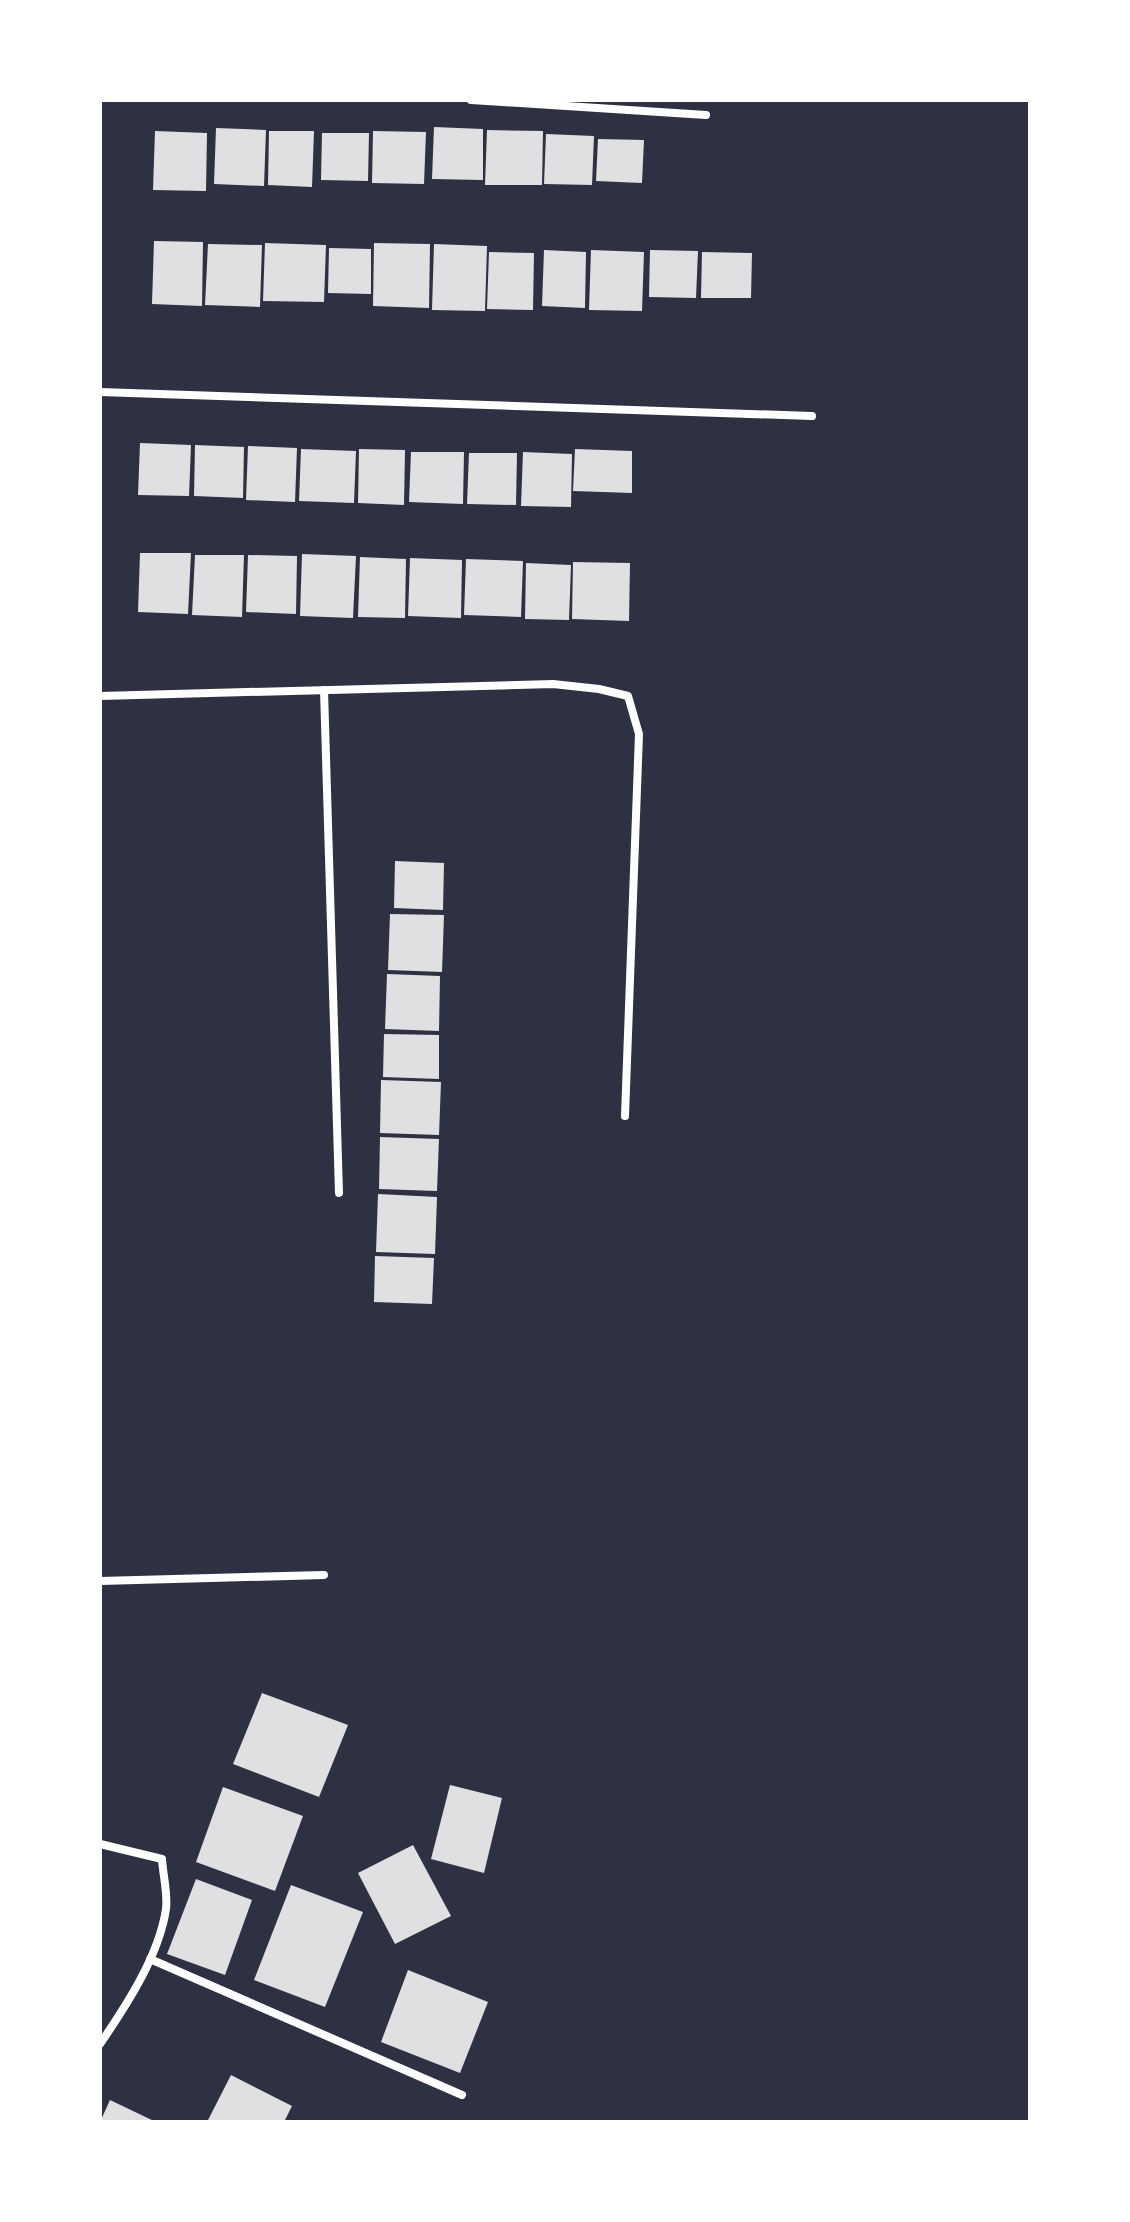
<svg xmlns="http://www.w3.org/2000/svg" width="1130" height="2222" viewBox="0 0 1130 2222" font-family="Raleway,sans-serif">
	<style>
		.building { fill: #e0e0e3 }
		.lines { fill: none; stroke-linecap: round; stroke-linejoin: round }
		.minor { stroke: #fff; stroke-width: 8 }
	</style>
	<rect width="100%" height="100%" fill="#2d3142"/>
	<g class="building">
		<path d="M 434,127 L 483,129 L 483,180 L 432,179 Z"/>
		<path d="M 216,128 L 266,130 L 264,186 L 214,184 Z"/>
		<path d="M 487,130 L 543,131 L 542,185 L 485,185 Z"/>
		<path d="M 155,131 L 207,133 L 206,191 L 153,190 Z"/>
		<path d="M 269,131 L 314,131 L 312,187 L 268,185 Z"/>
		<path d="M 373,131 L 426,132 L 424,184 L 372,183 Z"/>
		<path d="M 322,133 L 369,133 L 368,181 L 321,180 Z"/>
		<path d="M 546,134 L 594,136 L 592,185 L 544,184 Z"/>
		<path d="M 598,139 L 644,140 L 642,183 L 596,181 Z"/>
		<path d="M 154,241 L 203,242 L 202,306 L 152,304 Z"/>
		<path d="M 265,243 L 326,245 L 324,302 L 263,301 Z"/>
		<path d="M 374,243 L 430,244 L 429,308 L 373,306 Z"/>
		<path d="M 208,244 L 262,245 L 260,307 L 205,305 Z"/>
		<path d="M 434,244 L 487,246 L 485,311 L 432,310 Z"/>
		<path d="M 329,248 L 371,249 L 371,294 L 328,293 Z"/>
		<path d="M 544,250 L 586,252 L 585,308 L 542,306 Z"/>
		<path d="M 591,250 L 644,252 L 642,311 L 589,310 Z"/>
		<path d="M 650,250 L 698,251 L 696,298 L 649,297 Z"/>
		<path d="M 489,252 L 534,253 L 533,310 L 487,309 Z"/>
		<path d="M 702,252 L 752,253 L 751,298 L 701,298 Z"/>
		<path d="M 140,443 L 191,445 L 189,496 L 138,495 Z"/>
		<path d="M 195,445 L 244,447 L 243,498 L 194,496 Z"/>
		<path d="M 248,446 L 297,448 L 295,502 L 246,500 Z"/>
		<path d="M 301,449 L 356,451 L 354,503 L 299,501 Z"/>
		<path d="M 359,449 L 405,450 L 404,505 L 358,503 Z"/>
		<path d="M 575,449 L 632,451 L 632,493 L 573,491 Z"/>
		<path d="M 411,452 L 464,452 L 463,504 L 409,502 Z"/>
		<path d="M 523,452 L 572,454 L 571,507 L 521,506 Z"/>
		<path d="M 469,453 L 517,453 L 516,505 L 467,504 Z"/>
		<path d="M 140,553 L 191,553 L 188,614 L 138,612 Z"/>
		<path d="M 302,554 L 356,556 L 353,618 L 300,616 Z"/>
		<path d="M 195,555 L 244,555 L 242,617 L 192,615 Z"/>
		<path d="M 248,555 L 297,556 L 296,614 L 246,612 Z"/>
		<path d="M 360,557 L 406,559 L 405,618 L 358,617 Z"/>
		<path d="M 410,558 L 462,560 L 461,618 L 408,616 Z"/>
		<path d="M 466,559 L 523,561 L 521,617 L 464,615 Z"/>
		<path d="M 573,562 L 630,563 L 629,621 L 572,619 Z"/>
		<path d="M 526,563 L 571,565 L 569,620 L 525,619 Z"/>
		<path d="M 395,861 L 444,863 L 443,910 L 394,908 Z"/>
		<path d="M 390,914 L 444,915 L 442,972 L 388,970 Z"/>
		<path d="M 387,974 L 440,976 L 439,1031 L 385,1029 Z"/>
		<path d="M 384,1034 L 439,1035 L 439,1079 L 383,1077 Z"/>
		<path d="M 381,1080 L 441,1082 L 439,1135 L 380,1133 Z"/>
		<path d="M 380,1137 L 439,1139 L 437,1191 L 379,1189 Z"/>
		<path d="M 378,1194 L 437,1197 L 435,1254 L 376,1252 Z"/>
		<path d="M 375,1256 L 434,1258 L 432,1304 L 374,1302 Z"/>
		<path d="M 262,1693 L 348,1725 L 319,1797 L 233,1764 Z"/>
		<path d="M 450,1785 L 502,1798 L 484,1873 L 431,1859 Z"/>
		<path d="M 223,1787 L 303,1816 L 275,1891 L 196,1862 Z"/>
		<path d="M 413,1845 L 451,1916 L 395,1944 L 358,1873 Z"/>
		<path d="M 196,1879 L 252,1900 L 225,1975 L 167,1954 Z"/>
		<path d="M 291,1885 L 363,1912 L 325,2007 L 254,1980 Z"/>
		<path d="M 408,1970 L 488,2002 L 460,2073 L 381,2042 Z"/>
		<path d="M 231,2075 L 292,2106 L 284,2122 L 207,2122 Z"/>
		<path d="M 110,2100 L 156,2122 L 100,2122 Z"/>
	</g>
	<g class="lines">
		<g class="minor">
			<path d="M 471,100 L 706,115"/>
			<path d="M 100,392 L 812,416"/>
			<path d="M 324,690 L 339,1193"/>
			<path d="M 100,696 L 553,684 L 599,689 L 628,696 L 639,734 L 625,1116"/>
			<path d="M 100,1581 L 324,1575"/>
			<path d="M 100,1844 L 162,1859 C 163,1875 168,1894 166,1909 C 159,1956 126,2006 100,2044"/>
			<path d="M 150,1959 L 462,2095"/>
		</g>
	</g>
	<rect width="1130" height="2222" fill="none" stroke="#ffffff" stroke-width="204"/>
</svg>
